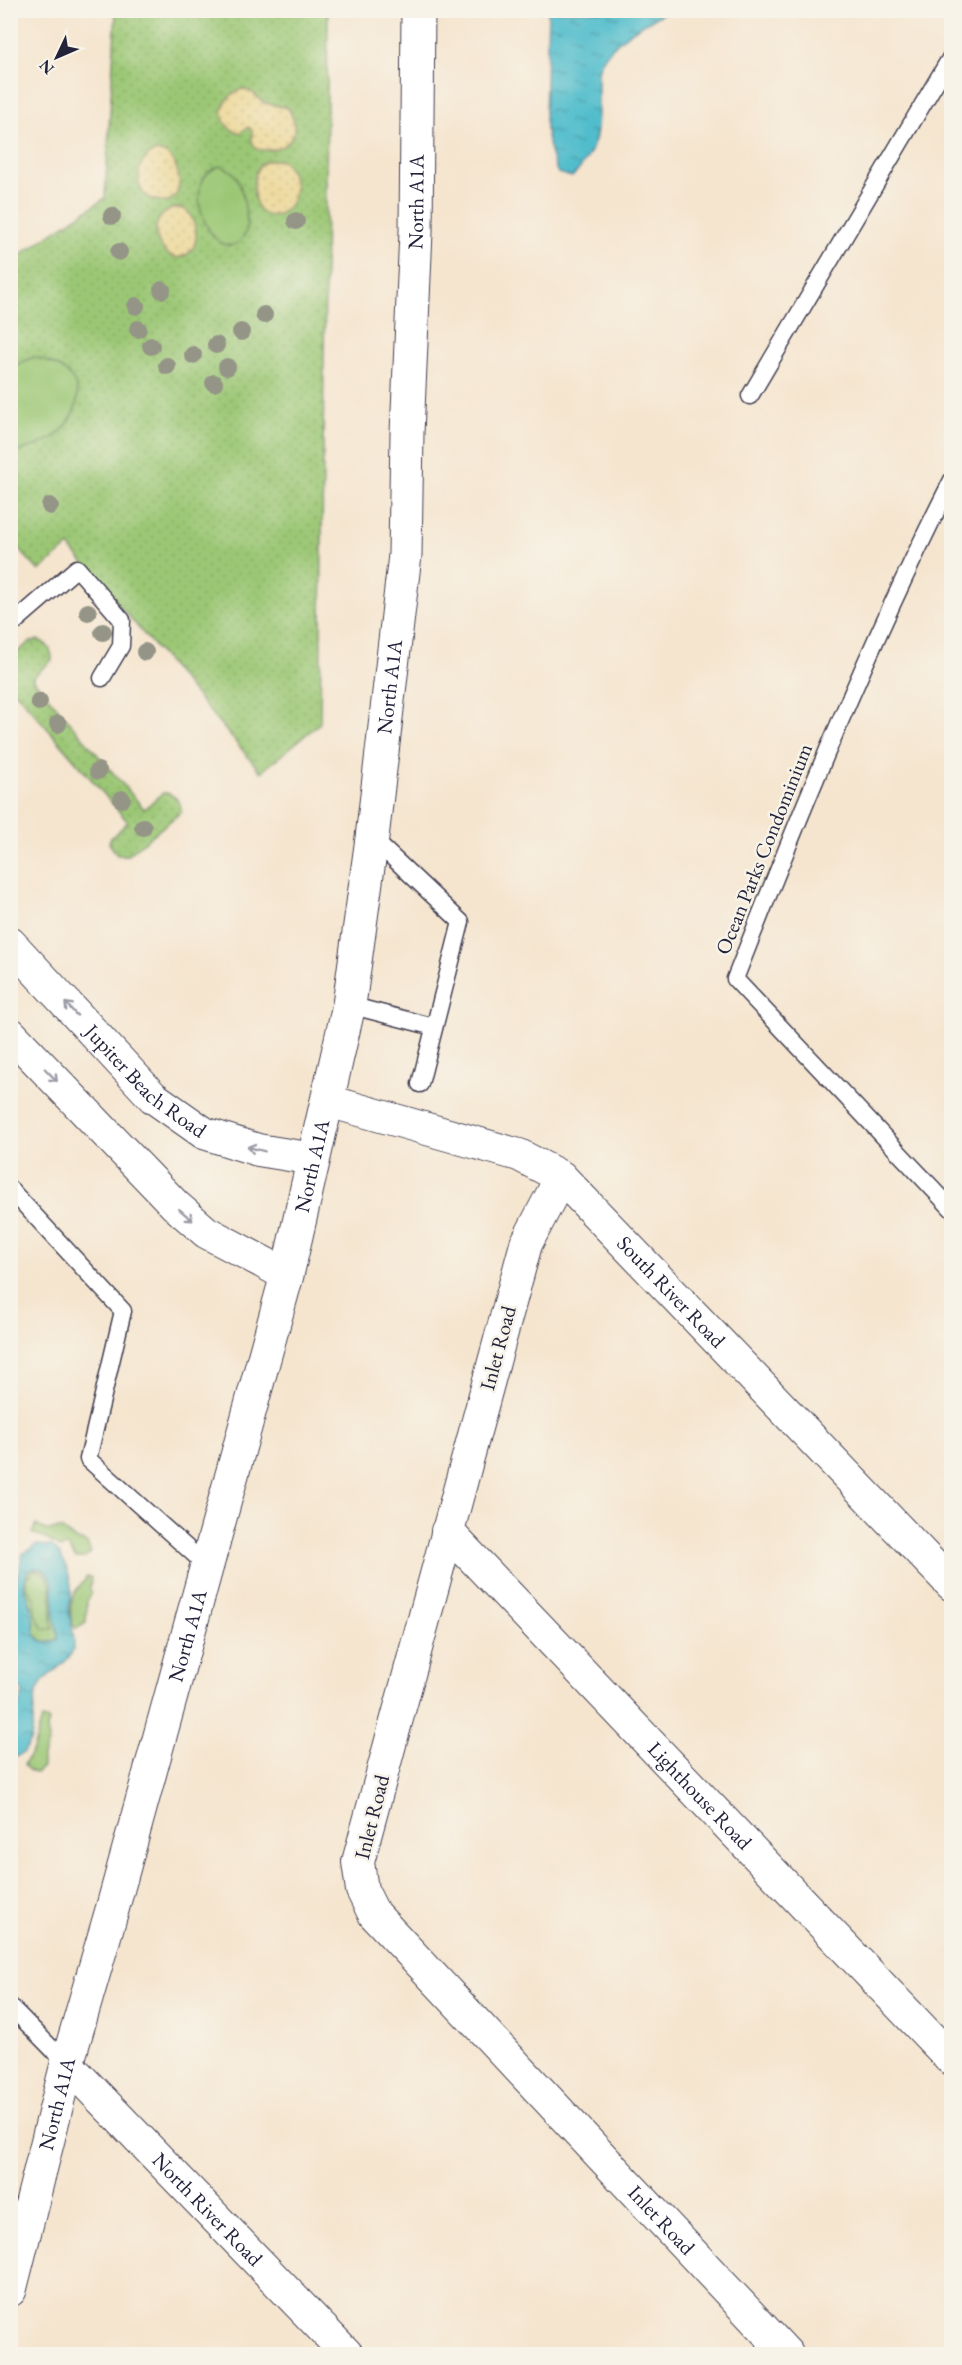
<svg xmlns="http://www.w3.org/2000/svg" width="962" height="2365" viewBox="0 0 962 2365" font-family="'EB Garamond',serif">
	<style>
		.grass { fill: url(#grass-dots); stroke: #5e7458; stroke-width: 1.5 }
		.sand { fill: url(#sand-dots); stroke: #887e6c; stroke-width: 1.5 }
		.pitch { fill: #9bc774; stroke: #5e7458; stroke-width: 1.5 }
		.water { fill: url(#water-ripples); stroke: #3a7084; stroke-width: 1.5; fill-rule: evenodd }
		.lines { fill: none; stroke-linecap: round; stroke-linejoin: round }
		.service-casing { stroke: #423f51; stroke-width: 19 }
		.minor-casing { stroke: #423f51; stroke-width: 34 }
		.tertiary-casing { stroke: #423f51; stroke-width: 35 }
		.service { stroke: #fff; stroke-width: 16 }
		.minor { stroke: #fff; stroke-width: 32 }
		.tertiary { stroke: #fff; stroke-width: 33 }
		.tree { fill: #959587 }
		.oneway { stroke: #9c9ca7 }
		.labels { text-anchor: middle; stroke-width: 5; stroke-linejoin: round; paint-order: stroke }
		.street-label { font-size: 21px; fill: #22223b; stroke: #f7f3e8 }
	</style>
	<defs>
		<pattern id="grass-dots" width="8" height="8" patternUnits="userSpaceOnUse" patternTransform="scale(1.5)"><rect width="8" height="8" fill="#9bc774"/><path d="M2 2h.1M6 6h.1" fill="none" stroke="#85ab65" stroke-width="1.8" stroke-linecap="round"/></pattern>
		<pattern id="sand-dots" width="8" height="8" patternUnits="userSpaceOnUse" patternTransform="scale(1.5)"><rect width="8" height="8" fill="#eeda9e"/><path d="M2 2h.1M6 6h.1" fill="none" stroke="#ccbb89" stroke-width="1.8" stroke-linecap="round"/></pattern>
		<pattern id="water-ripples" width="26" height="14" patternUnits="userSpaceOnUse" patternTransform="scale(1.5)"><rect width="26" height="14" fill="#51bdcc"/><path d="M2 4q2-2 4 0t4 0M15 11q2-2 4 0t4 0" fill="none" stroke="#4399a7"/></pattern>
	</defs>
	<rect width="100%" height="100%" fill="#f7f3e8"/>
	<filter id="ink" filterUnits="userSpaceOnUse"><feTurbulence type="fractalNoise" baseFrequency=".0167" numOctaves="2"/><feDisplacementMap in="SourceGraphic" scale="12" xChannelSelector="R" yChannelSelector="G"/><feConvolveMatrix kernelMatrix="1 2 1 2 8 2 1 2 1" color-interpolation-filters="sRGB"/></filter>
	<filter id="wash" filterUnits="userSpaceOnUse"><feTurbulence type="fractalNoise" baseFrequency=".008" numOctaves="4" result="noise"/><feDisplacementMap in="SourceGraphic" scale="24" xChannelSelector="R" yChannelSelector="G"/><feGaussianBlur stdDeviation="1.35" result="paint"/><feColorMatrix in="noise" values="0 0 0 0 0 0 0 0 0 0 0 0 0 0 0 0 0 1.4 0 .05"/><feComposite in="paint" operator="in"/></filter>
	<g filter="url(#wash)">
		<rect width="100%" height="100%" fill="#f5e5cf"/>
		<g class="grass">
			<path d="M 116,11 L 328,11 L 320,723 L 261,772 L 69,546 L 39,571 L 15,545 L 11,549 L 11,261 L 105,198 Z"/>
			<path d="M 37,640 C 47,642 52,650 52,660 L 32,678 L 144,809 L 163,793 C 173,792 182,802 181,812 L 128,855 L 117,855 L 109,843 L 110,839 L 128,822 L 16,692 L 11,696 L 11,657 L 30,642 Z"/>
			<path d="M 38,1567 C 44,1571 49,1574 52,1581 C 53,1584 58,1636 58,1639 L 46,1643 L 35,1635 L 32,1608 L 24,1586 L 27,1572 Z"/>
		</g>
		<g class="sand">
			<path d="M 242,89 L 252,92 L 264,103 L 288,108 C 305,135 285,155 256,149 L 252,141 L 252,130 L 248,127 L 240,133 C 214,126 219,97 242,89 Z"/>
			<path d="M 156,151 C 161,152 165,153 169,156 C 181,168 185,196 166,202 C 160,201 152,200 147,197 C 132,184 138,157 156,151 Z"/>
			<path d="M 273,160 L 283,161 C 291,169 297,182 294,195 C 292,209 272,224 260,210 C 251,199 251,170 264,162 C 267,161 270,161 273,160 Z"/>
			<path d="M 175,208 C 185,208 188,210 192,219 C 208,252 172,275 158,240 C 152,224 160,213 175,208 Z"/>
		</g>
		<g class="pitch">
			<path d="M 220,166 C 224,168 229,169 232,172 C 242,180 250,223 245,234 C 221,278 171,182 220,166 Z"/>
			<path d="M 34,357 C 48,361 65,367 73,380 C 85,397 70,427 54,437 C 41,445 26,449 11,453 L 11,367 Z"/>
			<path d="M 36,1525 L 46,1530 L 61,1529 L 75,1539 L 87,1543 L 91,1553 L 84,1558 L 75,1558 L 68,1546 L 60,1548 C 52,1542 42,1536 32,1533 Z"/>
			<path d="M 36,1570 C 60,1577 48,1609 53,1629 L 43,1629 L 35,1613 L 35,1599 L 28,1590 L 27,1578 Z"/>
			<path d="M 86,1577 L 91,1577 L 90,1589 L 92,1593 L 87,1602 L 86,1623 L 76,1629 C 68,1620 70,1603 75,1592 C 78,1586 84,1584 86,1577 Z"/>
			<path d="M 42,1719 L 49,1721 L 47,1729 L 49,1740 L 42,1759 L 42,1768 L 36,1773 C 30,1772 27,1770 24,1764 L 33,1750 Z"/>
		</g>
		<g class="water">
			<path d="M 548,11 L 667,11 C 643,24 613,39 600,65 C 597,71 598,81 598,88 C 598,126 601,149 572,177 L 558,173 C 549,155 547,138 545,119 Z"/>
			<path d="M 36,1545 L 52,1546 C 64,1556 73,1580 71,1596 C 71,1601 69,1605 69,1609 C 70,1624 78,1641 71,1654 C 61,1671 43,1672 36,1695 C 31,1712 37,1740 23,1753 C 20,1755 14,1757 11,1759 L 11,1713 L 18,1709 L 23,1692 L 11,1678 L 10,1602 L 23,1554 ZM 33,1568 C 58,1565 53,1600 54,1615 C 55,1624 59,1630 58,1639 C 51,1643 47,1644 40,1640 L 35,1635 L 32,1608 L 24,1586 L 27,1572 Z"/>
		</g>
	</g>
	<g filter="url(#ink)">
		<g class="lines">
			<g class="service-casing">
				<g id="service">
					<path d="M 750,396 L 952,55"/>
					<path d="M 952,480 C 870,642 801,811 735,979 L 952,1209"/>
					<path d="M 10,626 L 77,568 L 122,620 L 121,646 L 102,678"/>
					<path d="M 372,838 L 461,922 L 420,1084"/>
					<path d="M 349,1005 L 434,1027"/>
					<path d="M 10,1189 L 123,1311 L 88,1459 L 206,1565"/>
					<path d="M 10,2006 L 67,2064"/>
				</g>
			</g>
			<g class="minor-casing">
				<g id="minor">
					<path id="s1" d="M 10,943 L 153,1097 L 204,1133 L 258,1150 L 314,1159"/>
					<path d="M 10,1033 L 175,1205 L 206,1232 L 287,1275"/>
					<path id="s2" d="M 328,1101 L 519,1155 L 561,1177 L 952,1585"/>
					<path id="s3" d="M 561,1177 L 526,1244 L 358,1862 L 362,1890 L 374,1914 L 787,2354"/>
					<path id="s4" d="M 447,1531 L 952,2060"/>
					<path id="s5" d="M 67,2064 L 347,2354"/>
				</g>
			</g>
			<g class="tertiary-casing">
				<g id="tertiary">
					<path id="s6" d="M 10,2290 L 67,2064 L 112,1910 L 287,1275 L 349,1005 L 372,838 L 405,555 L 407,433 L 416,232 L 418,10"/>
				</g>
			</g>
			<use href="#service" class="service"/>
			<use href="#minor" class="minor"/>
			<use href="#tertiary" class="tertiary"/>
		</g>
		<g class="tree">
			<circle cx="112" cy="216" r="9"/>
			<circle cx="296" cy="221" r="9"/>
			<circle cx="119" cy="252" r="9"/>
			<circle cx="162" cy="290" r="9"/>
			<circle cx="136" cy="306" r="9"/>
			<circle cx="264" cy="315" r="9"/>
			<circle cx="138" cy="329" r="9"/>
			<circle cx="241" cy="332" r="9"/>
			<circle cx="216" cy="345" r="9"/>
			<circle cx="151" cy="346" r="9"/>
			<circle cx="193" cy="355" r="9"/>
			<circle cx="167" cy="366" r="9"/>
			<circle cx="227" cy="367" r="9"/>
			<circle cx="214" cy="383" r="9"/>
			<circle cx="50" cy="506" r="9"/>
			<circle cx="88" cy="612" r="9"/>
			<circle cx="103" cy="632" r="9"/>
			<circle cx="145" cy="652" r="9"/>
			<circle cx="39" cy="702" r="9"/>
			<circle cx="58" cy="724" r="9"/>
			<circle cx="98" cy="771" r="9"/>
			<circle cx="122" cy="799" r="9"/>
			<circle cx="143" cy="827" r="9"/>
		</g>
		<defs><path id="oneway-shaft" d="M-6 0H5M1.5-3L5.5 0L1.5 3" fill="none" stroke-width="1.6" stroke-linecap="round" stroke-linejoin="round" transform="scale(1.5)"/></defs>
		<g class="oneway">
			<use href="#oneway-shaft" transform="translate(71 1009) rotate(-133)"/>
			<use href="#oneway-shaft" transform="translate(51 1075) rotate(46)"/>
			<use href="#oneway-shaft" transform="translate(256 1149) rotate(-165)"/>
			<use href="#oneway-shaft" transform="translate(186 1215) rotate(41)"/>
		</g>
	</g>
	<g class="labels">
		<g class="street-label">
			<text dy="7" stroke="none"><textPath href="#s6" startOffset="2136">North A1A</textPath></text>
			<text dy="7" stroke="none"><textPath href="#s6" startOffset="1650">North A1A</textPath></text>
			<text transform="translate(764 849) rotate(-68)" y="7">Ocean Parks Condominium</text>
			<text dy="7" stroke="none"><textPath href="#s1" startOffset="194">Jupiter Beach Road</textPath></text>
			<text dy="7" stroke="none"><textPath href="#s6" startOffset="1164">North A1A</textPath></text>
			<text dy="7" stroke="none"><textPath href="#s2" startOffset="405">South River Road</textPath></text>
			<text transform="translate(498 1348) rotate(-75)" y="7">Inlet Road</text>
			<text dy="7" stroke="none"><textPath href="#s6" startOffset="678">North A1A</textPath></text>
			<text dy="7" stroke="none"><textPath href="#s4" startOffset="366">Lighthouse Road</textPath></text>
			<text transform="translate(372 1817) rotate(-76)" y="7">Inlet Road</text>
			<text dy="7" stroke="none"><textPath href="#s6" startOffset="192">North A1A</textPath></text>
			<text dy="7" stroke="none"><textPath href="#s5" startOffset="202">North River Road</textPath></text>
			<text dy="7" stroke="none"><textPath href="#s3" startOffset="1191">Inlet Road</textPath></text>
		</g>
	</g>
	<rect width="962" height="2365" fill="none" stroke="#f7f3e8" stroke-width="36"/>
	<g transform="translate(57 57) rotate(226)" stroke="#f7f3e8" stroke-width="4.5" paint-order="stroke">
	<path d="M0-4.5L10 22L0 15L-10 22Z" fill="#22223b"/>
	<text y="-9" font-size="16" font-weight="bold" text-anchor="middle" fill="#22223b">N</text>
	</g>
</svg>
